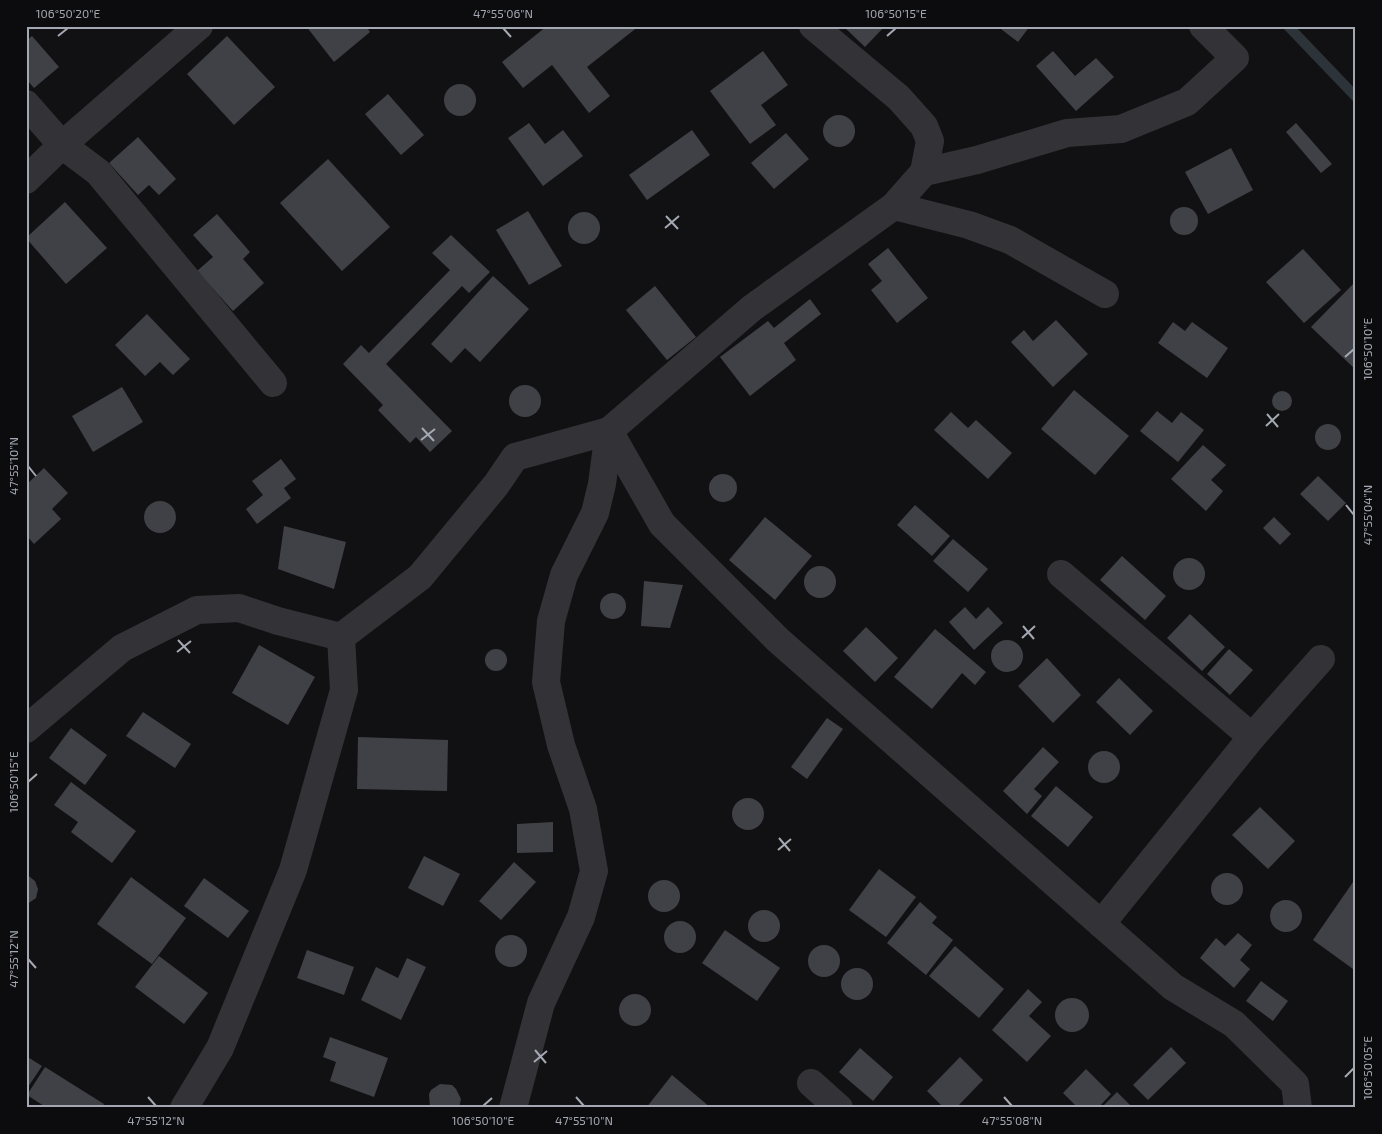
<svg xmlns="http://www.w3.org/2000/svg" width="1382" height="1134" viewBox="0 0 1382 1134" font-family="'Exo 2',sans-serif">
	<style>
		.lines { fill: none; stroke-linecap: round; stroke-linejoin: round }
		.stream { stroke: #2c343a; stroke-width: 10 }
		.building { fill: #404146 }
		.minor { stroke: #333337; stroke-width: 28 }
		.ticks { fill: none; stroke: #a4a8b2; stroke-width: 2 }
		.neatline { fill: none; stroke: #a4a8b2; stroke-width: 2 }
		.ticks-label { font-size: 12px; text-anchor: middle; fill: #a4a8b2 }
	</style>
	<rect width="100%" height="100%" fill="#111113"/>
	<g class="lines">
		<path class="stream" d="M 1288,26 L 1356,97"/>
	</g>
	<g class="building">
		<path d="M 306,26 L 366,26 L 370,32 L 334,62 Z"/>
		<path d="M 547,26 L 639,26 L 587,67 L 610,96 L 589,113 L 552,65 L 523,88 L 502,62 Z"/>
		<path d="M 843,26 L 885,26 L 865,47 Z"/>
		<path d="M 997,26 L 1030,26 L 1018,42 Z"/>
		<path d="M 32,36 L 59,67 L 34,88 L 26,79 L 26,41 Z"/>
		<path d="M 227,36 L 275,87 L 234,125 L 187,74 Z"/>
		<path d="M 763,51 L 788,85 L 761,105 L 776,125 L 750,144 L 710,91 Z"/>
		<path d="M 1053,51 L 1075,76 L 1096,58 L 1114,77 L 1076,111 L 1036,66 Z"/>
		<circle cx="460" cy="100" r="16"/>
		<path d="M 388,94 L 424,135 L 401,155 L 365,114 Z"/>
		<circle cx="839" cy="131" r="16"/>
		<path d="M 529,123 L 545,144 L 563,130 L 583,156 L 543,186 L 508,138 Z"/>
		<path d="M 1296,123 L 1332,164 L 1321,173 L 1286,132 Z"/>
		<path d="M 692,130 L 710,155 L 647,200 L 629,175 Z"/>
		<path d="M 786,133 L 809,159 L 774,189 L 751,163 Z"/>
		<path d="M 138,137 L 176,179 L 159,195 L 149,185 L 138,195 L 109,163 Z"/>
		<path d="M 1231,148 L 1253,190 L 1208,214 L 1185,172 Z"/>
		<path d="M 328,159 L 390,227 L 342,271 L 280,203 Z"/>
		<path d="M 65,202 L 107,248 L 66,284 L 26,238 Z"/>
		<circle cx="1184" cy="221" r="14"/>
		<path d="M 528,211 L 562,266 L 529,285 L 496,230 Z"/>
		<circle cx="584" cy="228" r="16"/>
		<path d="M 217,214 L 250,252 L 243,259 L 264,283 L 233,311 L 197,271 L 213,257 L 193,235 Z"/>
		<path d="M 451,235 L 490,272 L 469,293 L 462,286 L 386,364 L 452,431 L 430,452 L 416,437 L 410,443 L 378,410 L 383,405 L 343,364 L 361,345 L 369,353 L 450,270 L 432,253 Z"/>
		<path d="M 888,248 L 928,298 L 897,323 L 871,290 L 882,281 L 868,264 Z"/>
		<path d="M 1303,249 L 1341,290 L 1304,323 L 1266,282 Z"/>
		<path d="M 493,276 L 529,309 L 480,362 L 465,348 L 451,363 L 431,344 Z"/>
		<path d="M 1356,281 L 1356,370 L 1311,327 Z"/>
		<path d="M 655,286 L 696,337 L 667,360 L 626,310 Z"/>
		<path d="M 810,299 L 821,314 L 784,343 L 796,360 L 750,396 L 720,357 L 768,321 L 774,328 Z"/>
		<path d="M 147,314 L 190,359 L 173,375 L 160,362 L 145,376 L 115,345 Z"/>
		<path d="M 1056,320 L 1088,354 L 1053,387 L 1011,342 L 1024,330 L 1033,341 Z"/>
		<path d="M 1173,322 L 1185,331 L 1192,322 L 1228,348 L 1207,378 L 1158,343 Z"/>
		<circle cx="525" cy="401" r="16"/>
		<path d="M 122,387 L 143,422 L 93,452 L 72,416 Z"/>
		<path d="M 1074,390 L 1129,436 L 1095,475 L 1041,429 Z"/>
		<circle cx="1282" cy="401" r="10"/>
		<path d="M 1157,411 L 1172,423 L 1181,412 L 1204,430 L 1178,462 L 1140,431 Z"/>
		<path d="M 951,412 L 968,428 L 976,420 L 1012,453 L 988,479 L 934,430 Z"/>
		<circle cx="1328" cy="437" r="13"/>
		<path d="M 1203,445 L 1226,465 L 1211,480 L 1223,491 L 1206,511 L 1171,479 Z"/>
		<path d="M 281,459 L 296,479 L 284,488 L 291,498 L 257,524 L 246,509 L 263,495 L 252,481 Z"/>
		<path d="M 44,468 L 68,493 L 52,509 L 61,519 L 34,544 L 26,535 L 26,485 Z"/>
		<circle cx="723" cy="488" r="14"/>
		<path d="M 1318,476 L 1346,503 L 1328,521 L 1300,494 Z"/>
		<circle cx="160" cy="517" r="16"/>
		<path d="M 915,505 L 950,536 L 932,556 L 897,525 Z"/>
		<path d="M 765,517 L 812,556 L 775,600 L 729,560 Z"/>
		<path d="M 1274,517 L 1291,534 L 1280,545 L 1263,528 Z"/>
		<path d="M 284,526 L 346,542 L 334,589 L 278,569 Z"/>
		<path d="M 953,539 L 988,569 L 968,592 L 933,561 Z"/>
		<path d="M 1122,556 L 1166,596 L 1145,620 L 1100,580 Z"/>
		<circle cx="1189" cy="574" r="16"/>
		<circle cx="820" cy="582" r="16"/>
		<path d="M 644,581 L 683,585 L 670,628 L 641,626 Z"/>
		<circle cx="613" cy="606" r="13"/>
		<path d="M 965,607 L 976,619 L 988,607 L 1003,623 L 974,650 L 949,622 Z"/>
		<path d="M 1190,614 L 1225,647 L 1202,671 L 1167,638 Z"/>
		<path d="M 866,627 L 898,658 L 875,682 L 843,651 Z"/>
		<path d="M 935,629 L 986,672 L 975,685 L 962,673 L 932,709 L 894,677 Z"/>
		<circle cx="1007" cy="656" r="16"/>
		<path d="M 259,645 L 315,677 L 288,725 L 232,693 Z"/>
		<circle cx="496" cy="660" r="11"/>
		<path d="M 1229,649 L 1253,670 L 1230,695 L 1207,674 Z"/>
		<path d="M 1047,658 L 1081,695 L 1053,723 L 1018,686 Z"/>
		<path d="M 1119,678 L 1153,711 L 1130,735 L 1096,702 Z"/>
		<path d="M 143,712 L 191,744 L 175,768 L 126,736 Z"/>
		<path d="M 827,718 L 843,729 L 807,779 L 791,767 Z"/>
		<path d="M 71,728 L 107,755 L 85,785 L 49,758 Z"/>
		<path d="M 358,737 L 448,740 L 447,791 L 357,789 Z"/>
		<path d="M 1043,747 L 1059,762 L 1034,789 L 1042,796 L 1027,814 L 1003,791 Z"/>
		<circle cx="1104" cy="767" r="16"/>
		<path d="M 71,782 L 136,831 L 112,863 L 71,832 L 78,822 L 54,805 Z"/>
		<path d="M 1056,786 L 1093,817 L 1068,847 L 1031,816 Z"/>
		<circle cx="748" cy="814" r="16"/>
		<path d="M 1260,807 L 1295,841 L 1268,869 L 1232,835 Z"/>
		<path d="M 553,822 L 553,852 L 517,853 L 517,824 Z"/>
		<path d="M 424,856 L 460,874 L 443,906 L 408,888 Z"/>
		<path d="M 514,862 L 536,882 L 501,920 L 479,901 Z"/>
		<path d="M 879,869 L 916,897 L 886,937 L 849,910 Z"/>
		<circle cx="1227" cy="889" r="16"/>
		<path d="M 26,874 L 35,881 L 38,889 L 36,898 L 26,905 Z"/>
		<path d="M 131,877 L 186,918 L 152,964 L 97,924 Z"/>
		<path d="M 204,878 L 249,911 L 228,938 L 184,906 Z"/>
		<circle cx="664" cy="896" r="16"/>
		<path d="M 1353,882 L 1356,884 L 1356,964 L 1353,969 L 1313,940 Z"/>
		<circle cx="1286" cy="916" r="16"/>
		<path d="M 920,902 L 937,917 L 932,923 L 953,940 L 926,975 L 887,943 Z"/>
		<circle cx="764" cy="926" r="16"/>
		<circle cx="680" cy="937" r="16"/>
		<path d="M 725,930 L 780,968 L 757,1001 L 702,963 Z"/>
		<path d="M 1238,933 L 1252,945 L 1240,960 L 1250,969 L 1234,988 L 1200,958 L 1216,938 L 1225,946 Z"/>
		<circle cx="511" cy="951" r="16"/>
		<circle cx="824" cy="961" r="16"/>
		<path d="M 955,946 L 1004,989 L 979,1018 L 929,976 Z"/>
		<path d="M 307,950 L 354,967 L 344,995 L 297,978 Z"/>
		<path d="M 159,956 L 208,993 L 184,1024 L 135,987 Z"/>
		<path d="M 407,958 L 426,967 L 401,1020 L 361,1000 L 376,967 L 398,978 Z"/>
		<circle cx="857" cy="984" r="16"/>
		<path d="M 1261,981 L 1288,1001 L 1273,1021 L 1246,1001 Z"/>
		<path d="M 1028,989 L 1042,1002 L 1029,1016 L 1051,1036 L 1027,1062 L 992,1030 Z"/>
		<circle cx="635" cy="1010" r="16"/>
		<circle cx="1072" cy="1015" r="17"/>
		<path d="M 330,1037 L 388,1058 L 374,1097 L 330,1081 L 336,1062 L 323,1057 Z"/>
		<path d="M 1171,1047 L 1186,1063 L 1148,1100 L 1133,1085 Z"/>
		<path d="M 860,1048 L 893,1077 L 873,1101 L 839,1072 Z"/>
		<path d="M 26,1056 L 42,1066 L 26,1090 Z"/>
		<path d="M 960,1057 L 983,1080 L 956,1108 L 944,1108 L 927,1091 Z"/>
		<path d="M 45,1067 L 104,1104 L 102,1108 L 47,1108 L 27,1095 Z"/>
		<path d="M 1086,1069 L 1111,1094 L 1098,1108 L 1078,1108 L 1063,1093 Z"/>
		<path d="M 672,1075 L 711,1108 L 646,1108 Z"/>
		<path d="M 440,1084 L 452,1085 L 456,1089 L 461,1099 L 459,1108 L 430,1108 L 429,1094 L 431,1090 Z"/>
		<path d="M 1117,1092 L 1133,1108 L 1101,1108 Z"/>
	</g>
	<g class="lines">
		<g class="minor">
			<path d="M 813,26 L 899,98 L 924,126 L 930,141 L 924,172 L 894,206 L 752,308 L 609,431 L 662,524 L 778,640 L 1173,987 L 1234,1024 L 1295,1084 L 1298,1108"/>
			<path d="M 26,104 L 62,145 L 98,172 L 273,383"/>
			<path d="M 924,172 L 977,160 L 1067,133 L 1121,129 L 1187,102 L 1235,58 L 1203,26"/>
			<path d="M 26,180 L 62,145 L 199,26"/>
			<path d="M 894,206 L 969,225 L 1010,240 L 1105,294"/>
			<path d="M 1061,574 L 1252,737"/>
			<path d="M 26,729 L 122,648 L 197,610 L 239,608 L 278,621 L 341,637 L 420,577 L 496,485 L 515,457 L 609,431 L 602,484 L 595,513 L 564,575 L 551,621 L 546,682 L 561,745 L 583,809 L 594,871 L 581,917 L 541,1003 L 513,1108"/>
			<path d="M 1101,924 L 1252,737 L 1321,659"/>
			<path d="M 811,1083 L 839,1108"/>
			<path d="M 184,1108 L 220,1048 L 293,870 L 344,690 L 341,637"/>
		</g>
	</g>
	<path class="ticks" d="M 503,28 L 511,37M 58,36 L 68,28M 887,36 L 896,28M 666,216 L 678,229M 665,228 L 679,216M 1345,357 L 1354,349M 1267,414 L 1278,427M 1266,426 L 1279,414M 422,428 L 434,441M 421,440 L 435,429M 28,466 L 36,476M 1346,505 L 1354,515M 1023,626 L 1034,639M 1022,638 L 1035,626M 178,640 L 190,653M 177,652 L 191,641M 28,782 L 37,774M 779,838 L 790,851M 778,850 L 791,839M 28,959 L 36,968M 535,1050 L 546,1063M 534,1062 L 547,1051M 1345,1077 L 1354,1068M 148,1097 L 156,1106M 576,1097 L 584,1106M 1004,1097 L 1012,1106M 483,1106 L 492,1098"/>
	<rect width="1382" height="1134" fill="none" stroke="#0c0c0e" stroke-width="55"/>
	<rect x="28" y="28" width="1326" height="1078" class="neatline"/>
	<g class="ticks-label">
		<text x="68" y="18">106°50'20"E</text>
		<text x="503" y="18">47°55'06"N</text>
		<text x="896" y="18">106°50'15"E</text>
		<text transform="translate(1368 349) rotate(-90)" y="4">106°50'10"E</text>
		<text transform="translate(14 466) rotate(-90)" y="4">47°55'10"N</text>
		<text transform="translate(1368 515) rotate(-90)" y="4">47°55'04"N</text>
		<text transform="translate(14 782) rotate(-90)" y="4">106°50'15"E</text>
		<text transform="translate(14 959) rotate(-90)" y="4">47°55'12"N</text>
		<text transform="translate(1368 1068) rotate(-90)" y="4">106°50'05"E</text>
		<text x="156" y="1125">47°55'12"N</text>
		<text x="483" y="1125">106°50'10"E</text>
		<text x="584" y="1125">47°55'10"N</text>
		<text x="1012" y="1125">47°55'08"N</text>
	</g>
</svg>
